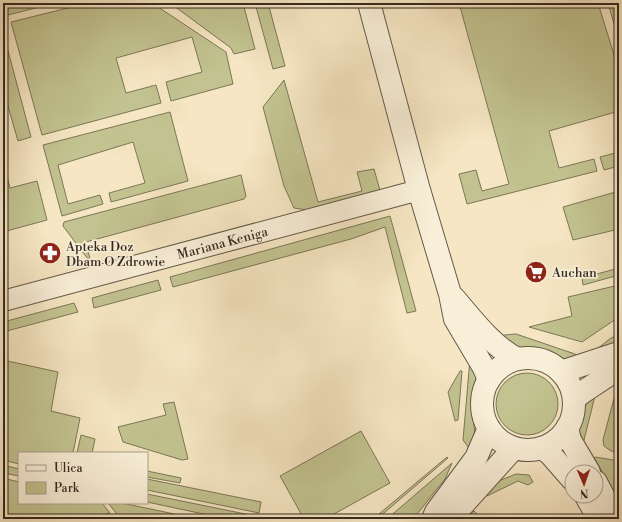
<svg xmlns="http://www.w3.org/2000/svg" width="622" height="522" viewBox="0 0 622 522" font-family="'Libre Bodoni',serif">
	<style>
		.green { fill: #c2c390; stroke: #7b7658 }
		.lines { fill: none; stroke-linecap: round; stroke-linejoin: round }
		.minor-casing { stroke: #64594a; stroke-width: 22 }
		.tertiary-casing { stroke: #64594a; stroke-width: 24 }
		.minor { stroke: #f9efd8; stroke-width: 20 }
		.tertiary { stroke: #f9efd8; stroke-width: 22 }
		.labels { text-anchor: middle; stroke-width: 3.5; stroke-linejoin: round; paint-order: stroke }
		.street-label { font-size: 13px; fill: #342a21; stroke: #f9efd8 }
		.poi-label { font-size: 13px; fill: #342a21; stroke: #f9efd8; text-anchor: start }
	</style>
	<rect width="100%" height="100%" fill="#f6e6c3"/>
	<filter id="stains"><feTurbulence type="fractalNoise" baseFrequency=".005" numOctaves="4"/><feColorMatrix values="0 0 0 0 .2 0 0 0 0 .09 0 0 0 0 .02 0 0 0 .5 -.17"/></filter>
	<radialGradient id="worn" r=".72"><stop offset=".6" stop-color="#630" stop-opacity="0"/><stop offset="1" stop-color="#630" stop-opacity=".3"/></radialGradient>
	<g class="green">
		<path d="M 5,3 L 55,3 L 8,15 Z"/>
		<path d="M 88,3 L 152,3 L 226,52 L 233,84 L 171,101 L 166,82 L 202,72 L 192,37 L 116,58 L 126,93 L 156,85 L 161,103 L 42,135 L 11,22 Z"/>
		<path d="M 170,3 L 243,3 L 255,49 L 234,54 L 231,48 Z"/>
		<path d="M 255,3 L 268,3 L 285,66 L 273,69 Z"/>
		<path d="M 459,3 L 598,3 L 619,71 L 619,111 L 549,131 L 559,168 L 594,159 L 597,171 L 467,204 L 459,174 L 476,170 L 482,191 L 509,184 Z"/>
		<path d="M 608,3 L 619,3 L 619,41 Z"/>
		<path d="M 3,32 L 31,137 L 18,141 L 3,89 Z"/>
		<path d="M 284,80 L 318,202 L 362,191 L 357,172 L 374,169 L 381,194 L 314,211 L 294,208 L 284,186 L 263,107 Z"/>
		<path d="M 170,112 L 188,181 L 111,202 L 109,193 L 145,183 L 133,142 L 58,165 L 68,204 L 100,195 L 103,204 L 62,216 L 43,145 Z"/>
		<path d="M 619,152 L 619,166 L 604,170 L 600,157 Z"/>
		<path d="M 3,161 L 10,188 L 37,181 L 47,220 L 3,232 Z"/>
		<path d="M 241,175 L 246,196 L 244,199 L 86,242 L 90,259 L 88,259 L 63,226 L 64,222 Z"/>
		<path d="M 619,191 L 619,229 L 573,240 L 563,207 Z"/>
		<path d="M 390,216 L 416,311 L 407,313 L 385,227 L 351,239 L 173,287 L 170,277 Z"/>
		<path d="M 619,268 L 619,275 L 583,285 L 582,278 Z"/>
		<path d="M 158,280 L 161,290 L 94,308 L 92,298 Z"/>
		<path d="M 619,285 L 619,317 L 582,342 L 529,327 L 572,316 L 568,297 Z"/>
		<path d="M 74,303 L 78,312 L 3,332 L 3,322 Z"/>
		<path d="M 516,334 L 575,354 L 578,356 L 568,361 L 543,351 L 519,349 L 499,337 L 504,335 Z"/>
		<path d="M 619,335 L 619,344 L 597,349 L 611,338 Z"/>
		<path d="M 470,359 L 477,377 L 472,406 L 475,436 L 471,451 L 463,440 Z"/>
		<path d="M 3,360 L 58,372 L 51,411 L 80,418 L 73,453 L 19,453 L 19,464 L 3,460 Z"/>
		<path d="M 460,371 L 462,371 L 458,420 L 455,421 L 448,392 Z"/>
		<circle cx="527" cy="404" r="31"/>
		<path d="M 619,389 L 619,452 L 611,451 L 604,446 L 603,440 L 616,391 Z"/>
		<path d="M 596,392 L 582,448 C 577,421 577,412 596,392 Z"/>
		<path d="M 174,402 L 188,459 L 182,460 L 123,442 L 118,427 L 166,415 L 163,404 Z"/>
		<path d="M 361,431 L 390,483 L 325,519 L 304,519 L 280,476 Z"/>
		<path d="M 81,435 L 95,439 L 92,453 L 77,453 Z"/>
		<path d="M 447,457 L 448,458 L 377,519 L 373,519 Z"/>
		<path d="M 595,457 L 619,461 L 619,500 L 594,458 Z"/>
		<path d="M 452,463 L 445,479 L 413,519 L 387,519 Z"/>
		<path d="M 3,465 L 19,469 L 19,476 L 3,473 Z"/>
		<path d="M 147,471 L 181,478 L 180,483 L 147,477 Z"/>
		<path d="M 516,474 L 529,475 L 533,482 L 528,485 L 518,481 L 487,496 L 486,495 L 501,480 Z"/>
		<path d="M 3,478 L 19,482 L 19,503 L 102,503 L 110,513 L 90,519 L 3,519 Z"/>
		<path d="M 147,479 L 261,502 L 259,513 L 147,490 Z"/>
		<path d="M 147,494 L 270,519 L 227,519 L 147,502 Z"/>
		<path d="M 108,503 L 122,503 L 198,519 L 121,519 Z"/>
		<path d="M 474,511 L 482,519 L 465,519 Z"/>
	</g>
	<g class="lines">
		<g class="minor-casing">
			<g id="minor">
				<path id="s1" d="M 3,301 L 419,190"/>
			</g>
		</g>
		<g class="tertiary-casing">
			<g id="tertiary">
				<path d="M 369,3 L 419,190 L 450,294 L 455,319 L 484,368 L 489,380"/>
				<path d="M 454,298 C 473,320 491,345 517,359"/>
				<circle cx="528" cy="404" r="46"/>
				<path d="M 561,372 L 619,353"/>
				<path d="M 574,400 L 580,394 L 619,368"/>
				<path d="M 567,428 L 570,440 L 589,472"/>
				<path d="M 542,448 L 550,454 L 572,479"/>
				<path d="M 596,482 L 606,501 L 612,519"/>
				<path d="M 586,496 L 599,519"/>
				<path d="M 433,519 L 436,512 L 476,458 L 489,428"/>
				<path d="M 450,519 L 514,448"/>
			</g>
		</g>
		<use href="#minor" class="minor"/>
		<use href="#tertiary" class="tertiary"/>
	</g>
	<defs>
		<g id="pharmacy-disc" transform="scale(1.15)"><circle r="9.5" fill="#8f2418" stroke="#f9efd8"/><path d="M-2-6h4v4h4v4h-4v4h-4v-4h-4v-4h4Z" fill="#fff"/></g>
		<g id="supermarket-disc" transform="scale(1.15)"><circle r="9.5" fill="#8f2418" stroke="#f9efd8"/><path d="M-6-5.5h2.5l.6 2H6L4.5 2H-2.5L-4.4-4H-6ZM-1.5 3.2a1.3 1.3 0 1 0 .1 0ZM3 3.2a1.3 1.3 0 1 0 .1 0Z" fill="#fff"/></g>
	</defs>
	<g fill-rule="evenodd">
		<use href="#pharmacy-disc" x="50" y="253"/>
		<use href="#supermarket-disc" x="536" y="272"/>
	</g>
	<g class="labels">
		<g class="street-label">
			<text dy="5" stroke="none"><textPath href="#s1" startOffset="227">Mariana Keniga</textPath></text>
		</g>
		<g class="poi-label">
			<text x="66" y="251">Apteka Doz<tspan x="66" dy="15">Dbam O Zdrowie</tspan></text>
			<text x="552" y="277">Auchan</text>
		</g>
	</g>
	<rect width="622" height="522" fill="none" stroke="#f6e6c3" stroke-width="16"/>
	<rect x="4" y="4" width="614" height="514" fill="none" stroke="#342a21" stroke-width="2"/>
	<rect x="8" y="8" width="606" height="506" fill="none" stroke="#342a21"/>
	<rect x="18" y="452" width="130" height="52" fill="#f9efd8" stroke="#aaa08f"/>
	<rect x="26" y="465" width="20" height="6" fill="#f9efd8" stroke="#aaa08f"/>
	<text x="54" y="472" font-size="12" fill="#342a21">Ulica</text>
	<rect x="26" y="482" width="20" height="12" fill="#c2c390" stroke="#aaa08f"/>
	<text x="54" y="492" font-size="12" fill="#342a21">Park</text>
	<g transform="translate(584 484) rotate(178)"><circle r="19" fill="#f9efd8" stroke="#aaa08f"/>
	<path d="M0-3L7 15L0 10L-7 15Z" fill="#8f2418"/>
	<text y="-6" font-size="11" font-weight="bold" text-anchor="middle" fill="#342a21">N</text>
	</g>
	<rect width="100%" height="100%" filter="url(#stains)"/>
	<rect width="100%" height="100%" fill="url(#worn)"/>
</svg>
